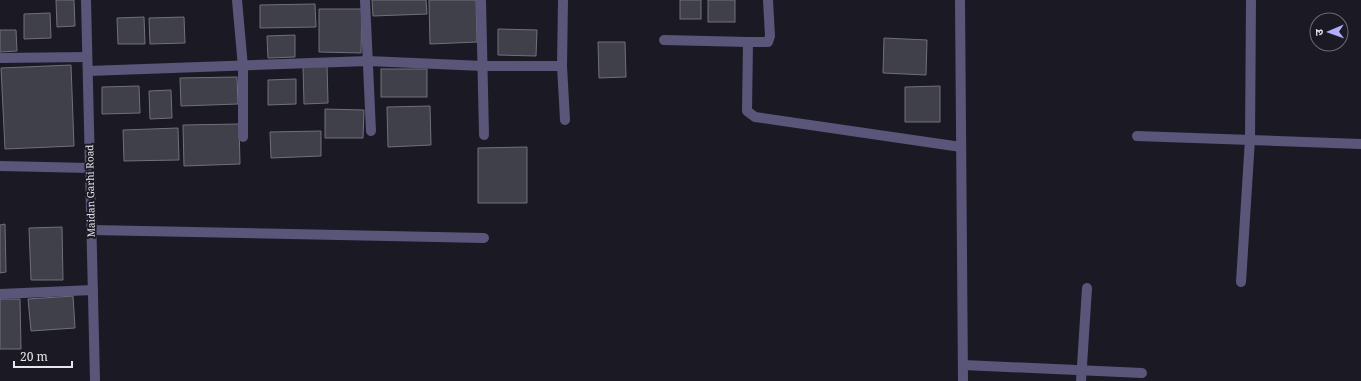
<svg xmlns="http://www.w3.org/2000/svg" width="1361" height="381" viewBox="0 0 1361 381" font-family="'Noto Serif','Noto Sans Devanagari',serif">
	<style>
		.building { fill: #40404a; stroke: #706f7b }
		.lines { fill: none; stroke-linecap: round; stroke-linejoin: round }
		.minor { stroke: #59567a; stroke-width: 10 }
		.labels { text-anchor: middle; stroke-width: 4; stroke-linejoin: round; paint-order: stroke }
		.street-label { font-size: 10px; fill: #e6e6ed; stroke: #1b1a24 }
	</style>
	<rect width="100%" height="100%" fill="#1b1a24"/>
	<g class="building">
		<path d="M 56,0 L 74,0 L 75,26 L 57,27 Z"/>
		<path d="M 372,0 L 426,0 L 427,14 L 373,16 Z"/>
		<path d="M 429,0 L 476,0 L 477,42 L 430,44 Z"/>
		<rect x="680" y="0" width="21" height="19"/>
		<rect x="708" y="0" width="27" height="22"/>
		<path d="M 315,4 L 316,27 L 260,28 L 260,5 Z"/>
		<path d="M 319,9 L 362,9 L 361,53 L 319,52 Z"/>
		<path d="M 50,13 L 51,38 L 24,39 L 24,14 Z"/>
		<path d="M 144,17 L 145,44 L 118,44 L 117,18 Z"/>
		<path d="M 184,17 L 185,43 L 150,44 L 149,18 Z"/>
		<path d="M 498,29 L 537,30 L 536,56 L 498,55 Z"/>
		<path d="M 0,30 L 16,30 L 17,51 L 0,52 Z"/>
		<path d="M 295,35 L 295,57 L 268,58 L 267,36 Z"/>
		<path d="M 884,38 L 927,40 L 926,75 L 883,73 Z"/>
		<path d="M 598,42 L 625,42 L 626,77 L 599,78 Z"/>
		<path d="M 327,64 L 328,103 L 304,104 L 303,65 Z"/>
		<path d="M 71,65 L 74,146 L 5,149 L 1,68 Z"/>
		<rect x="381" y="69" width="46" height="28"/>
		<path d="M 237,77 L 238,104 L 181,106 L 180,78 Z"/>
		<path d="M 296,79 L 296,104 L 268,105 L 268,80 Z"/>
		<path d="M 139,86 L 140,113 L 102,114 L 102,87 Z"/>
		<path d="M 940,86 L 940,122 L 905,122 L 905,87 Z"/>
		<path d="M 171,90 L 172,118 L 150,119 L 149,91 Z"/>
		<path d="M 430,106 L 431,145 L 388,147 L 387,107 Z"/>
		<path d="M 325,109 L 364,110 L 363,138 L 325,138 Z"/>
		<path d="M 239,124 L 240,164 L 184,166 L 183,125 Z"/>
		<path d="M 178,128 L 179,160 L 124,161 L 123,130 Z"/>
		<path d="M 321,131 L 321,156 L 271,158 L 270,132 Z"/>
		<path d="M 527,147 L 527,203 L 478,203 L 478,148 Z"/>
		<path d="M 5,224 L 6,272 L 0,273 L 0,225 Z"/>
		<path d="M 62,227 L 63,280 L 31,280 L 29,228 Z"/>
		<path d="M 73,296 L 75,328 L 31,331 L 28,299 Z"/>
		<path d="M 0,299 L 20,299 L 21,349 L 0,349 Z"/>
	</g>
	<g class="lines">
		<g class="minor">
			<path d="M 86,0 L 95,381"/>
			<path d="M 237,0 L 243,67 L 243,137"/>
			<path d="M 365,0 L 371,131"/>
			<path d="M 481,0 L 484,135"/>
			<path d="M 960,0 L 963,381"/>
			<path d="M 664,40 L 748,42 L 747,111 L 755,117 L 961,147"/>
			<path d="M 748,42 L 768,42 L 770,36 L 768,0"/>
			<path d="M 0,58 L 87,57"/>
			<path d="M 562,66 L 563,0"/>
			<path d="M 88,71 L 368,61 L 483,66 L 562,66 L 565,120"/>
			<path d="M 1137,136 L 1361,144"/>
			<path d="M 0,166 L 90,168"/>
			<path d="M 91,230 L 484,238"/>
			<path d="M 1241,282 L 1250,139 L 1251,0"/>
			<path d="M 0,294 L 93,290"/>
			<path d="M 963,365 L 1142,373"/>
			<path d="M 1081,381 L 1087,288"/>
		</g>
	</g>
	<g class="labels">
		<g class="street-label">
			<text transform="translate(90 191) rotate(-91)" y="4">Maidan Garhi Road</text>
		</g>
	</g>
	<g transform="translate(1329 32) rotate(268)"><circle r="19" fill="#1b1a24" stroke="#6c6c74"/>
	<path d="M0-3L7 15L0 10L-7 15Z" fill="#b3adf9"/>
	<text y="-6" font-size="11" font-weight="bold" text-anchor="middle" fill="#e6e6ed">उ</text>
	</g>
	<path d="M14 361v6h58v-6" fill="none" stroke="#e6e6ed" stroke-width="2"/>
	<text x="20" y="361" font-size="12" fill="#e6e6ed" stroke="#1b1a24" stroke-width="3" paint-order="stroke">20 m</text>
</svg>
